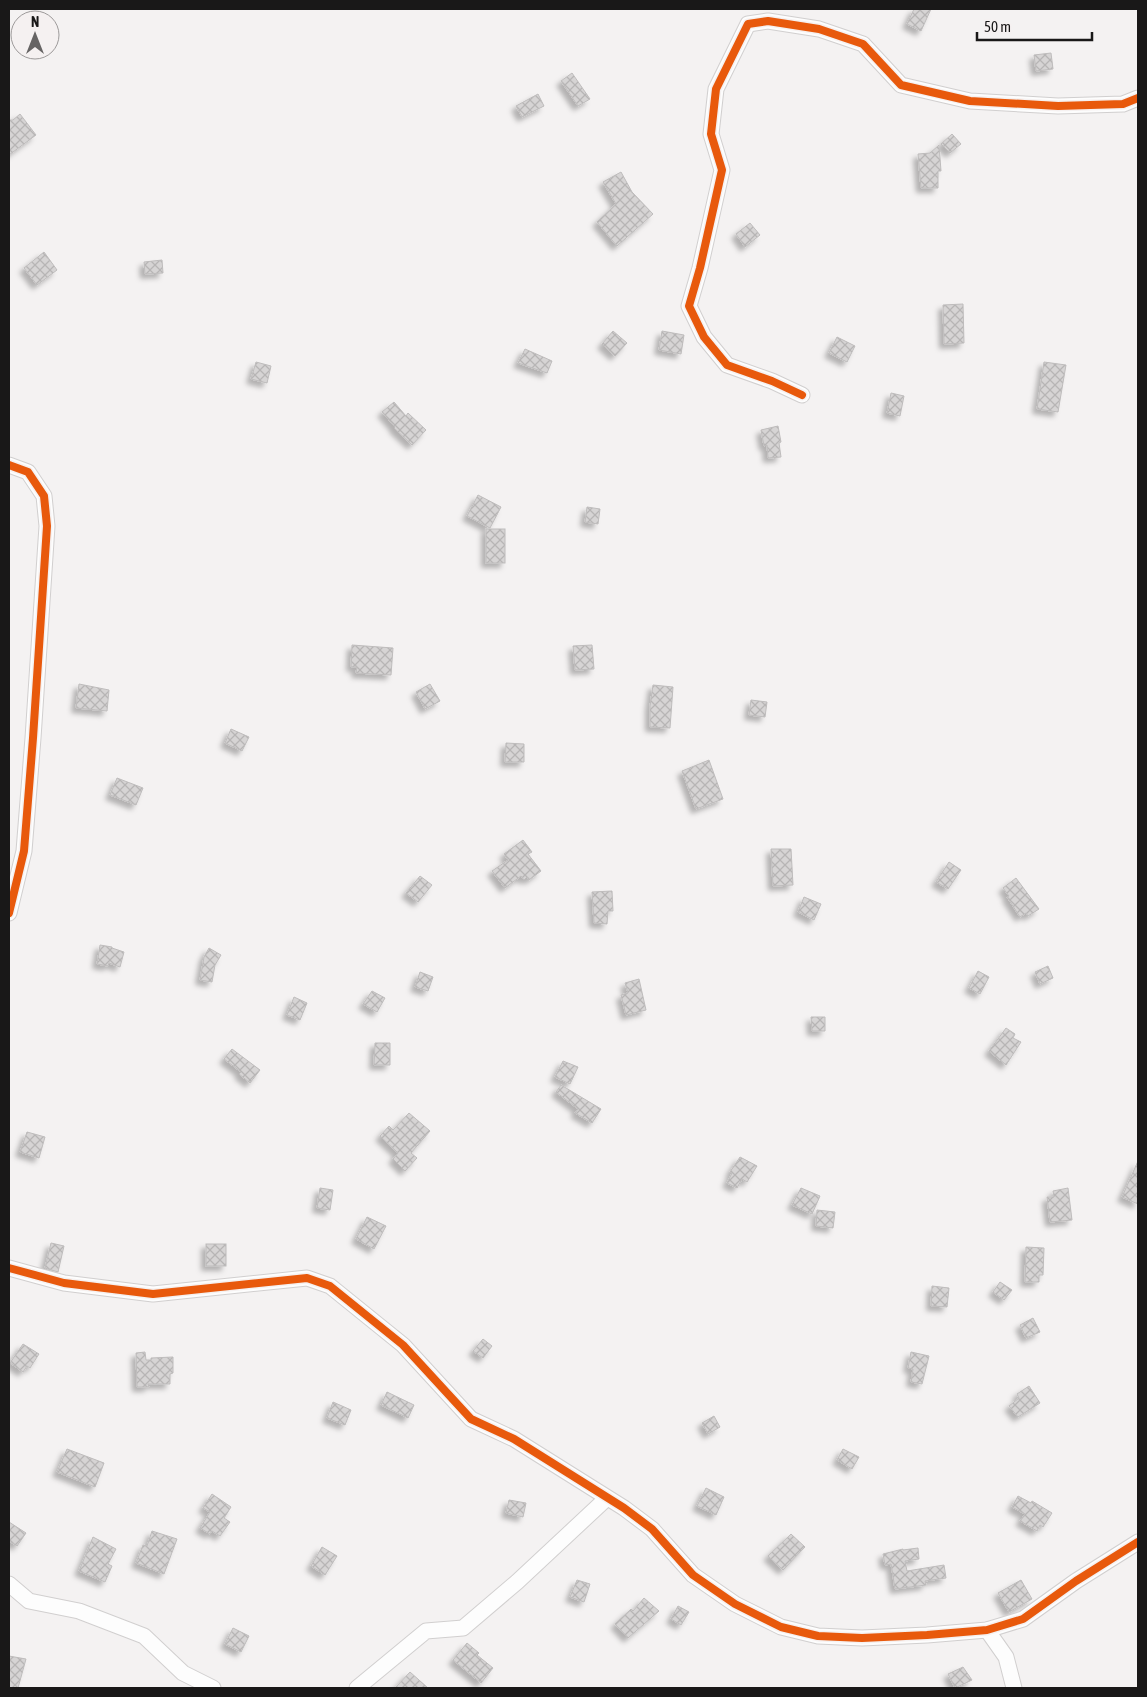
<svg xmlns="http://www.w3.org/2000/svg" width="1147" height="1697" viewBox="0 0 1147 1697" font-family="'Asap Condensed',sans-serif">
	<style>
		.building { fill: url(#building-cross-hatch); stroke: #bebcbc; filter: url(#shadow) }
		.lines { fill: none; stroke-linecap: round; stroke-linejoin: round }
		.minor-casing { stroke: #d1cfcf; stroke-width: 17 }
		.minor { stroke: #fdfdfd; stroke-width: 15 }
		.cycleway-casing { stroke: #f5f1f1; stroke-width: 11 }
		.cycleway { stroke: #e8590c; stroke-width: 8 }
	</style>
	<defs>
		<pattern id="building-cross-hatch" width="8" height="8" patternUnits="userSpaceOnUse" patternTransform="scale(1.25)"><rect width="8" height="8" fill="#d6d4d4"/><path d="M0 0l8 8M0 8l8-8" fill="none" stroke="#b7b5b5"/></pattern>
		<filter id="shadow"><feDropShadow dx="-4.5" dy="4.5" stdDeviation="2.5" flood-color="#0004"/></filter>
	</defs>
	<rect width="100%" height="100%" fill="#f4f2f2"/>
	<g class="building">
		<path d="M 914,9 L 931,9 L 921,31 L 907,24 Z"/>
		<path d="M 1051,53 L 1053,69 L 1036,71 L 1034,55 Z"/>
		<path d="M 572,73 L 590,99 L 578,106 L 561,81 Z"/>
		<path d="M 538,94 L 544,106 L 522,117 L 516,106 Z"/>
		<path d="M 20,114 L 36,135 L 9,155 L 9,120 L 13,120 Z"/>
		<path d="M 952,134 L 961,144 L 950,153 L 941,144 Z"/>
		<path d="M 939,145 L 941,171 L 938,171 L 938,188 L 921,188 L 918,154 L 930,153 Z"/>
		<path d="M 621,172 L 632,192 L 653,214 L 617,246 L 597,222 L 616,204 L 603,182 Z"/>
		<path d="M 750,223 L 760,235 L 745,247 L 736,234 Z"/>
		<path d="M 44,252 L 57,270 L 37,285 L 24,268 Z"/>
		<path d="M 162,260 L 163,273 L 145,274 L 144,262 Z"/>
		<path d="M 963,304 L 964,343 L 944,344 L 943,305 Z"/>
		<path d="M 613,331 L 627,343 L 615,356 L 602,344 Z"/>
		<path d="M 662,331 L 684,335 L 681,354 L 659,350 Z"/>
		<path d="M 837,337 L 855,346 L 847,362 L 829,353 Z"/>
		<path d="M 525,349 L 552,361 L 547,373 L 518,363 Z"/>
		<path d="M 256,362 L 271,366 L 267,383 L 251,379 Z"/>
		<path d="M 1044,362 L 1066,365 L 1058,412 L 1037,409 Z"/>
		<path d="M 891,393 L 904,396 L 900,416 L 887,413 Z"/>
		<path d="M 394,402 L 406,416 L 408,413 L 426,430 L 412,445 L 394,428 L 395,427 L 382,412 Z"/>
		<path d="M 778,426 L 781,442 L 779,443 L 781,457 L 768,458 L 767,445 L 764,446 L 761,430 Z"/>
		<path d="M 478,495 L 501,507 L 490,528 L 467,516 Z"/>
		<path d="M 587,507 L 600,509 L 598,524 L 585,522 Z"/>
		<rect x="486" y="529" width="19" height="34"/>
		<path d="M 352,645 L 393,648 L 391,675 L 356,673 L 357,667 L 351,667 Z"/>
		<path d="M 592,645 L 594,669 L 575,670 L 573,646 Z"/>
		<path d="M 79,684 L 109,690 L 107,711 L 76,708 Z"/>
		<path d="M 430,684 L 440,701 L 425,709 L 416,692 Z"/>
		<path d="M 653,685 L 673,687 L 670,728 L 650,727 L 650,706 Z"/>
		<path d="M 751,700 L 767,702 L 765,717 L 749,715 Z"/>
		<path d="M 231,729 L 249,737 L 242,751 L 225,743 Z"/>
		<path d="M 506,743 L 524,744 L 524,762 L 505,762 Z"/>
		<path d="M 709,760 L 723,799 L 696,809 L 682,771 Z"/>
		<path d="M 117,778 L 143,788 L 136,805 L 110,795 Z"/>
		<path d="M 523,840 L 532,852 L 528,854 L 541,871 L 529,880 L 527,877 L 524,880 L 521,876 L 505,888 L 492,871 L 508,860 L 504,854 Z"/>
		<path d="M 771,849 L 791,849 L 793,885 L 773,886 Z"/>
		<path d="M 949,862 L 961,870 L 948,889 L 936,882 Z"/>
		<path d="M 420,876 L 432,885 L 418,902 L 406,893 Z"/>
		<path d="M 1016,878 L 1039,909 L 1028,916 L 1026,913 L 1020,917 L 1007,897 L 1009,896 L 1003,888 Z"/>
		<path d="M 612,891 L 613,911 L 608,911 L 607,924 L 594,923 L 592,892 Z"/>
		<path d="M 804,897 L 821,904 L 814,920 L 798,912 Z"/>
		<path d="M 100,945 L 112,947 L 112,948 L 124,952 L 120,967 L 109,963 L 108,966 L 97,964 Z"/>
		<path d="M 209,948 L 221,955 L 215,965 L 212,982 L 200,980 L 204,957 Z"/>
		<path d="M 1048,966 L 1053,978 L 1040,984 L 1035,972 Z"/>
		<path d="M 978,971 L 989,977 L 980,994 L 969,988 Z"/>
		<path d="M 420,972 L 433,977 L 428,991 L 415,987 Z"/>
		<path d="M 639,979 L 646,1010 L 626,1015 L 621,995 L 628,993 L 625,983 Z"/>
		<path d="M 372,991 L 385,998 L 377,1012 L 363,1004 Z"/>
		<path d="M 294,997 L 307,1003 L 300,1020 L 287,1015 Z"/>
		<path d="M 811,1017 L 825,1017 L 825,1031 L 812,1031 Z"/>
		<path d="M 1006,1028 L 1015,1034 L 1013,1038 L 1021,1042 L 1006,1065 L 989,1051 Z"/>
		<path d="M 375,1043 L 390,1043 L 390,1065 L 374,1065 Z"/>
		<path d="M 232,1049 L 260,1070 L 250,1083 L 239,1074 L 241,1072 L 224,1059 Z"/>
		<path d="M 563,1061 L 578,1067 L 570,1084 L 555,1077 Z"/>
		<path d="M 561,1085 L 601,1109 L 592,1123 L 575,1113 L 578,1109 L 556,1092 Z"/>
		<path d="M 409,1113 L 430,1131 L 411,1153 L 417,1158 L 405,1171 L 393,1159 L 398,1153 L 380,1136 L 389,1126 L 393,1130 Z"/>
		<path d="M 27,1132 L 45,1137 L 39,1158 L 20,1152 Z"/>
		<path d="M 740,1157 L 757,1166 L 747,1182 L 742,1179 L 737,1188 L 727,1183 L 732,1173 L 730,1172 Z"/>
		<path d="M 1138,1161 L 1138,1204 L 1122,1197 Z"/>
		<path d="M 320,1188 L 333,1190 L 330,1210 L 317,1208 Z"/>
		<path d="M 801,1188 L 820,1196 L 812,1214 L 792,1205 Z"/>
		<path d="M 1068,1188 L 1072,1220 L 1050,1222 L 1047,1197 L 1054,1197 L 1053,1191 Z"/>
		<path d="M 817,1210 L 835,1212 L 833,1228 L 816,1226 Z"/>
		<path d="M 367,1217 L 386,1226 L 374,1249 L 356,1239 Z"/>
		<path d="M 51,1243 L 64,1246 L 58,1272 L 45,1268 Z"/>
		<rect x="206" y="1244" width="20" height="22"/>
		<path d="M 1026,1247 L 1044,1248 L 1043,1275 L 1039,1275 L 1039,1282 L 1025,1282 Z"/>
		<path d="M 1000,1282 L 1012,1290 L 1004,1300 L 993,1292 Z"/>
		<path d="M 932,1286 L 949,1288 L 947,1307 L 931,1306 Z"/>
		<path d="M 1033,1318 L 1040,1332 L 1026,1338 L 1020,1325 Z"/>
		<path d="M 483,1339 L 492,1346 L 483,1358 L 473,1351 Z"/>
		<path d="M 23,1344 L 39,1354 L 30,1368 L 27,1366 L 23,1372 L 10,1363 Z"/>
		<path d="M 145,1352 L 146,1360 L 151,1360 L 151,1358 L 173,1357 L 173,1373 L 170,1374 L 170,1384 L 148,1384 L 149,1387 L 137,1387 L 136,1353 Z"/>
		<path d="M 911,1352 L 929,1356 L 922,1384 L 911,1382 L 913,1369 L 908,1368 Z"/>
		<path d="M 1029,1386 L 1040,1403 L 1018,1417 L 1009,1406 L 1019,1398 L 1017,1394 Z"/>
		<path d="M 387,1392 L 414,1405 L 408,1418 L 381,1405 Z"/>
		<path d="M 333,1402 L 351,1410 L 345,1425 L 327,1418 Z"/>
		<path d="M 714,1416 L 720,1427 L 708,1434 L 702,1423 Z"/>
		<path d="M 67,1449 L 104,1463 L 95,1487 L 57,1472 Z"/>
		<path d="M 843,1449 L 859,1457 L 852,1469 L 837,1460 Z"/>
		<path d="M 706,1488 L 724,1497 L 716,1515 L 697,1506 Z"/>
		<path d="M 212,1494 L 231,1507 L 224,1518 L 230,1522 L 220,1536 L 212,1531 L 210,1534 L 200,1528 L 210,1512 L 203,1508 Z"/>
		<path d="M 1018,1496 L 1031,1503 L 1032,1501 L 1052,1513 L 1043,1527 L 1040,1525 L 1037,1531 L 1020,1521 L 1025,1514 L 1012,1507 Z"/>
		<path d="M 509,1500 L 526,1503 L 523,1517 L 506,1513 Z"/>
		<path d="M 9,1522 L 26,1533 L 17,1546 L 9,1541 Z"/>
		<path d="M 152,1531 L 177,1539 L 164,1574 L 136,1563 L 143,1545 L 147,1546 Z"/>
		<path d="M 791,1534 L 805,1547 L 783,1570 L 768,1556 Z"/>
		<path d="M 93,1537 L 116,1549 L 108,1564 L 112,1566 L 105,1582 L 79,1571 Z"/>
		<path d="M 322,1547 L 337,1556 L 325,1575 L 311,1566 Z"/>
		<path d="M 918,1548 L 919,1559 L 905,1561 L 907,1571 L 944,1565 L 946,1578 L 925,1581 L 926,1585 L 895,1589 L 891,1564 L 885,1565 L 883,1554 L 903,1549 L 903,1550 Z"/>
		<path d="M 577,1580 L 590,1584 L 584,1602 L 570,1597 Z"/>
		<path d="M 1021,1580 L 1032,1599 L 1009,1612 L 998,1593 Z"/>
		<path d="M 644,1598 L 659,1611 L 628,1638 L 615,1624 L 631,1609 L 633,1611 Z"/>
		<path d="M 678,1606 L 689,1612 L 681,1625 L 671,1619 Z"/>
		<path d="M 233,1628 L 249,1636 L 241,1652 L 225,1644 Z"/>
		<path d="M 467,1643 L 479,1653 L 477,1655 L 493,1668 L 481,1683 L 453,1660 Z"/>
		<path d="M 9,1656 L 26,1659 L 18,1688 L 9,1688 Z"/>
		<path d="M 963,1667 L 972,1680 L 955,1688 L 948,1674 Z"/>
		<path d="M 410,1672 L 428,1688 L 395,1688 Z"/>
	</g>
	<g class="lines">
		<g class="minor-casing">
			<g id="minor">
				<path d="M 802,395 L 772,381 L 727,365 L 704,337 L 689,306 L 700,268 L 722,170 L 711,134 L 716,89 L 748,24 L 768,21 L 819,29 L 863,44 L 901,85 L 970,101 L 1058,106 L 1123,104 L 1138,98"/>
				<path d="M 9,465 L 28,472 L 44,496 L 47,526 L 33,738 L 24,851 L 9,913"/>
				<path d="M 9,1268 L 64,1283 L 153,1294 L 307,1278 L 330,1286 L 403,1345 L 471,1419 L 514,1439 L 624,1508 L 652,1529 L 693,1575 L 735,1604 L 781,1627 L 818,1636 L 862,1638 L 927,1635 L 987,1630 L 1023,1619 L 1076,1581 L 1138,1542"/>
				<path d="M 9,1584 L 29,1601 L 79,1611 L 144,1636 L 183,1673 L 213,1688"/>
				<path d="M 987,1630 L 1006,1657 L 1014,1688"/>
				<path d="M 357,1688 L 426,1631 L 463,1628 L 517,1582 L 607,1498"/>
			</g>
		</g>
		<use href="#minor" class="minor"/>
		<g class="cycleway-casing">
			<g id="cycleway">
				<path d="M 802,395 L 772,381 L 727,365 L 704,337 L 689,306 L 700,268 L 722,170 L 711,134 L 716,89 L 748,24 L 768,21 L 819,29 L 863,44 L 901,85 L 970,101 L 1058,106 L 1123,104 L 1138,98"/>
				<path d="M 9,465 L 28,472 L 44,496 L 47,526 L 33,738 L 24,851 L 9,913"/>
				<path d="M 9,1268 L 64,1283 L 153,1294 L 307,1278 L 330,1286 L 403,1345 L 471,1419 L 514,1439 L 624,1508 L 652,1529 L 693,1575 L 735,1604 L 781,1627 L 818,1636 L 862,1638 L 927,1635 L 987,1630 L 1023,1619 L 1076,1581 L 1138,1542"/>
			</g>
		</g>
		<use href="#cycleway" class="cycleway"/>
	</g>
	<rect width="1147" height="1697" fill="none" stroke="#191818" stroke-width="20"/>
	<g transform="translate(35 35)"><circle r="24" fill="#f5f1f1" stroke="#9d9a9a"/>
	<path d="M0-4L9 19L0 12L-9 19Z" fill="#666464"/>
	<text y="-8" font-size="14" font-weight="bold" text-anchor="middle" fill="#191818">N</text>
	</g>
	<path d="M977 32v8h115v-8" fill="none" stroke="#191818" stroke-width="2.5"/>
	<text x="984" y="32" font-size="15" fill="#191818" stroke="#f5f1f1" stroke-width="4" paint-order="stroke">50 m</text>
</svg>
